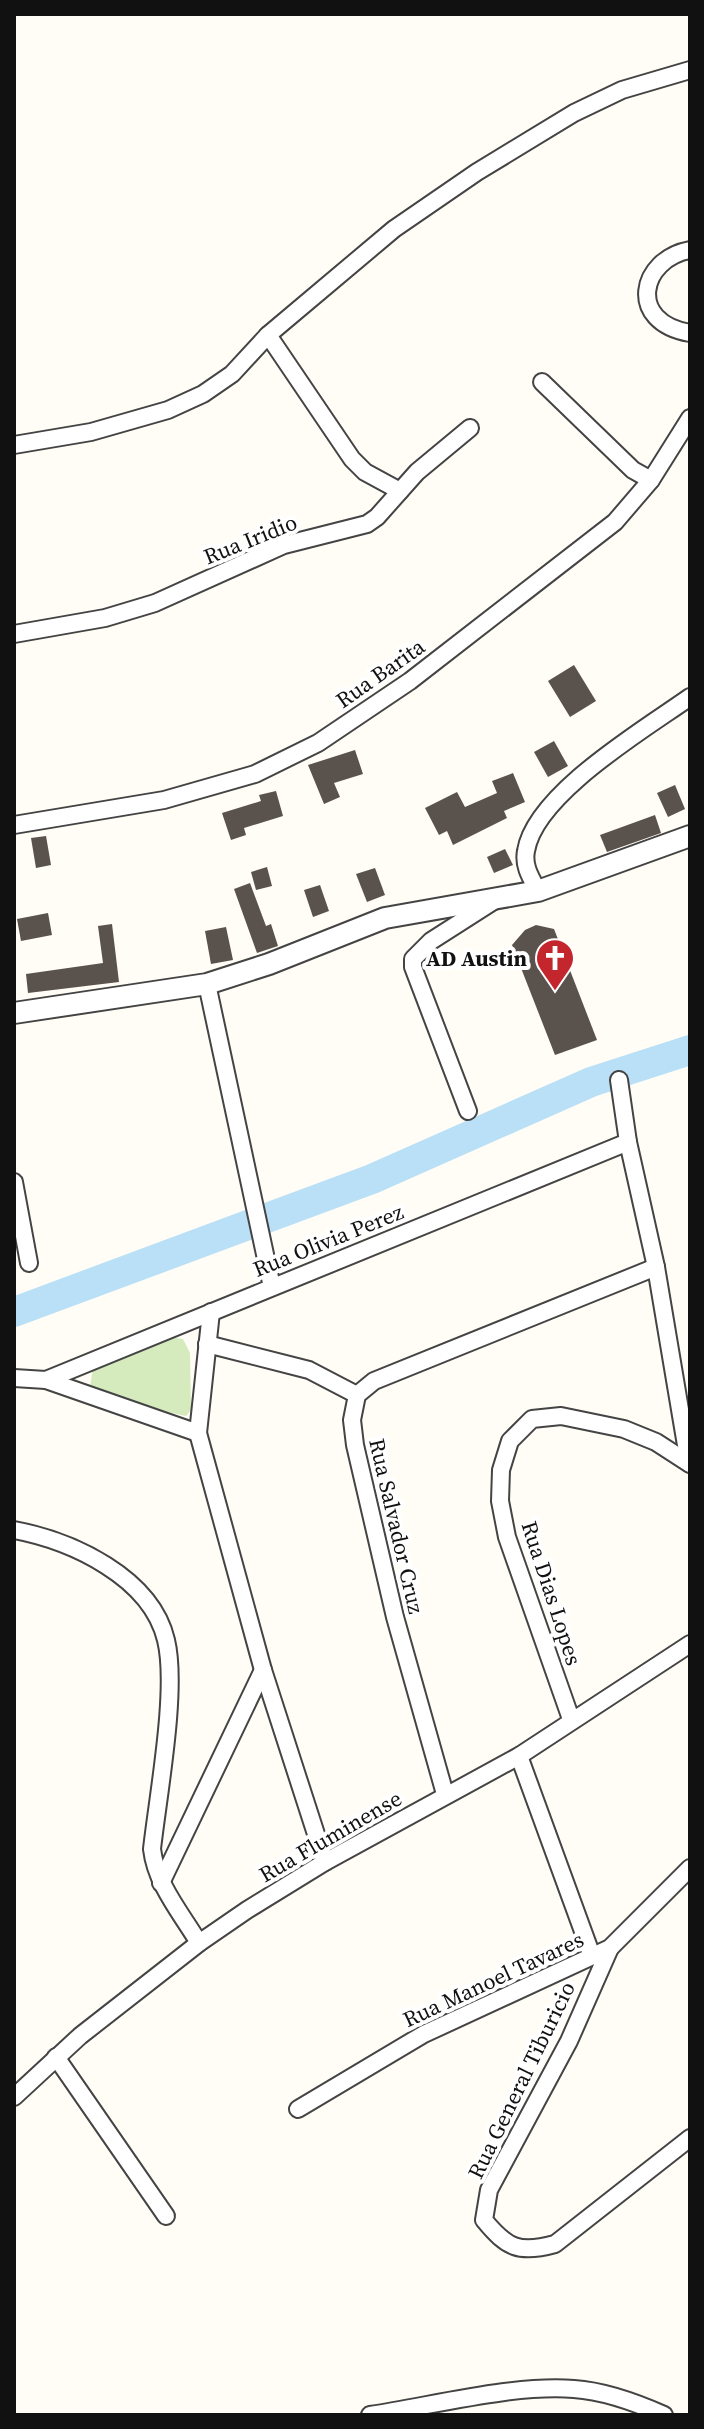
<svg xmlns="http://www.w3.org/2000/svg" width="704" height="2429" viewBox="0 0 704 2429" font-family="'Source Serif 4',serif">
	<style>
		.green { fill: #d5ebbd }
		.lines { fill: none; stroke-linecap: round; stroke-linejoin: round }
		.river { stroke: #b9e0f7; stroke-width: 30 }
		.building { fill: #5a524d }
		.minor-casing { stroke: #444; stroke-width: 20 }
		.tertiary-casing { stroke: #444; stroke-width: 24 }
		.minor { stroke: #fff; stroke-width: 16 }
		.tertiary { stroke: #fff; stroke-width: 20 }
		.labels { text-anchor: middle; stroke-width: 8; stroke-linejoin: round; paint-order: stroke }
		.street-label { font-size: 22px; fill: #111; stroke: #fff }
		.poi-label { font-size: 22px; font-weight: bold; fill: #111; stroke: #fff; text-anchor: end }
	</style>
	<rect width="100%" height="100%" fill="#fffdf5"/>
	<path class="green" d="M 171,1337 L 183,1339 L 190,1353 L 191,1410 L 186,1416 L 99,1397 L 90,1387 L 93,1368 Z"/>
	<g class="lines">
		<path class="river" d="M 14,1312 L 372,1179 L 591,1082 L 690,1050"/>
	</g>
	<g class="building">
		<path d="M 574,665 L 596,701 L 570,717 L 548,681 Z"/>
		<path d="M 554,741 L 568,766 L 548,777 L 534,752 Z"/>
		<path d="M 355,750 L 363,774 L 334,783 L 340,797 L 324,804 L 308,765 Z"/>
		<path d="M 513,773 L 525,802 L 504,811 L 507,818 L 453,845 L 447,831 L 439,835 L 425,808 L 457,792 L 465,807 L 497,793 L 492,781 Z"/>
		<path d="M 675,785 L 685,809 L 668,817 L 657,793 Z"/>
		<path d="M 276,791 L 283,816 L 244,828 L 246,835 L 231,840 L 222,813 L 261,801 L 259,795 Z"/>
		<path d="M 655,815 L 661,833 L 607,852 L 600,835 Z"/>
		<path d="M 46,836 L 51,865 L 36,868 L 31,838 Z"/>
		<path d="M 505,849 L 513,865 L 494,873 L 487,857 Z"/>
		<path d="M 267,867 L 272,886 L 256,890 L 251,872 Z"/>
		<path d="M 375,868 L 385,895 L 367,902 L 356,874 Z"/>
		<path d="M 250,883 L 266,926 L 271,924 L 278,946 L 257,953 L 234,889 Z"/>
		<path d="M 320,885 L 329,911 L 313,917 L 304,890 Z"/>
		<path d="M 48,913 L 52,935 L 21,941 L 17,919 Z"/>
		<path d="M 112,924 L 119,982 L 28,993 L 26,974 L 103,963 L 98,926 Z"/>
		<path d="M 536,925 L 554,929 L 597,1040 L 555,1055 L 512,945 L 525,930 Z"/>
		<path d="M 226,927 L 233,960 L 211,964 L 205,931 Z"/>
	</g>
	<g class="lines">
		<g class="minor-casing">
			<g id="minor">
				<path d="M 690,250 C 640,259 626,322 690,333"/>
				<path d="M 268,335 L 352,459 L 365,472 L 400,491"/>
				<path d="M 542,382 L 633,470 L 651,480"/>
				<path d="M 14,445 L 91,432 L 168,410 L 203,394 L 232,374 L 268,335 L 394,229 L 477,172 L 574,113 L 622,90 L 690,70"/>
				<path d="M 14,634 L 105,618 L 155,603 L 284,545 L 367,524 L 377,517 L 417,472 L 470,428"/>
				<path d="M 14,825 L 164,800 L 255,774 L 318,743 L 410,681 L 615,522 L 651,480 L 690,418"/>
				<path d="M 538,891 C 531,878 523,866 526,851 C 535,794 645,729 690,697"/>
				<path d="M 207,984 L 272,1287"/>
				<path d="M 619,1080 L 628,1142 L 656,1267 L 689,1463"/>
				<path d="M 468,1111 L 413,967 L 413,959 L 431,941 L 492,902"/>
				<path d="M 14,1182 L 29,1263"/>
				<path d="M 211,1312 L 198,1433 L 263,1670 L 325,1862"/>
				<path d="M 207,1344 L 309,1370 L 357,1395"/>
				<path d="M 14,1378 L 46,1380 L 198,1433"/>
				<path d="M 46,1380 L 628,1142"/>
				<path d="M 14,1530 C 72,1541 151,1577 166,1640 C 178,1689 158,1795 152,1849 C 156,1884 181,1913 199,1943"/>
				<path d="M 571,1719 L 507,1537 L 500,1501 L 501,1470 L 510,1441 L 532,1419 L 561,1416 L 624,1429 L 656,1442 L 690,1464"/>
				<path d="M 519,1756 L 592,1956"/>
				<path d="M 445,1794 L 395,1617 L 355,1445 L 352,1420 L 357,1395 L 374,1381 L 656,1267"/>
				<path d="M 161,1883 L 263,1670"/>
				<path d="M 610,1948 L 569,2041 L 489,2190 L 484,2220 C 507,2248 519,2254 555,2244 L 690,2138"/>
				<path d="M 56,2057 L 166,2216"/>
				<path d="M 14,2097 L 80,2036 L 199,1943 L 247,1910 L 325,1862 L 519,1756 L 690,1644"/>
				<path d="M 298,2109 L 424,2034 L 610,1948 L 690,1868"/>
				<path d="M 370,2415 C 431,2406 514,2384 574,2389 C 604,2391 637,2403 664,2415"/>
			</g>
		</g>
		<g class="tertiary-casing">
			<path id="tertiary" d="M 14,1013 L 207,984 L 269,964 L 385,918 L 538,891 L 690,836"/>
		</g>
		<use href="#minor" class="minor"/>
		<use href="#tertiary" class="tertiary"/>
	</g>
	<defs>
		<g id="church-pin" transform="scale(2)"><path d="M0 17L-7.5 6A9.5 9.5 0 1 1 7.5 6Z" fill="#c4262e" stroke="#fff"/><path d="M-1.2-6h2.4v3.5h3.3v2.4h-3.3V6h-2.4V-.1h-3.3v-2.4h3.3Z" fill="#fff"/></g>
	</defs>
	<g fill-rule="evenodd">
		<use href="#church-pin" x="555" y="958"/>
	</g>
	<g class="labels">
		<g class="street-label">
			<text transform="translate(250 539) rotate(-22)" y="8">Rua Iridio</text>
			<text transform="translate(380 673) rotate(-35)" y="8">Rua Barita</text>
			<text transform="translate(328 1240) rotate(-22)" y="8">Rua Olivia Perez</text>
			<text transform="translate(397 1526) rotate(77)" y="8">Rua Salvador Cruz</text>
			<text transform="translate(552 1593) rotate(72)" y="8">Rua Dias Lopes</text>
			<text transform="translate(330 1836) rotate(-30)" y="8">Rua Fluminense</text>
			<text transform="translate(493 1979) rotate(-25)" y="8">Rua Manoel Tavares</text>
			<text transform="translate(521 2080) rotate(-64)" y="8">Rua General Tiburicio</text>
		</g>
		<g class="poi-label">
			<text x="527" y="966">AD Austin</text>
		</g>
	</g>
	<rect width="704" height="2429" fill="none" stroke="#111111" stroke-width="32"/>
</svg>
